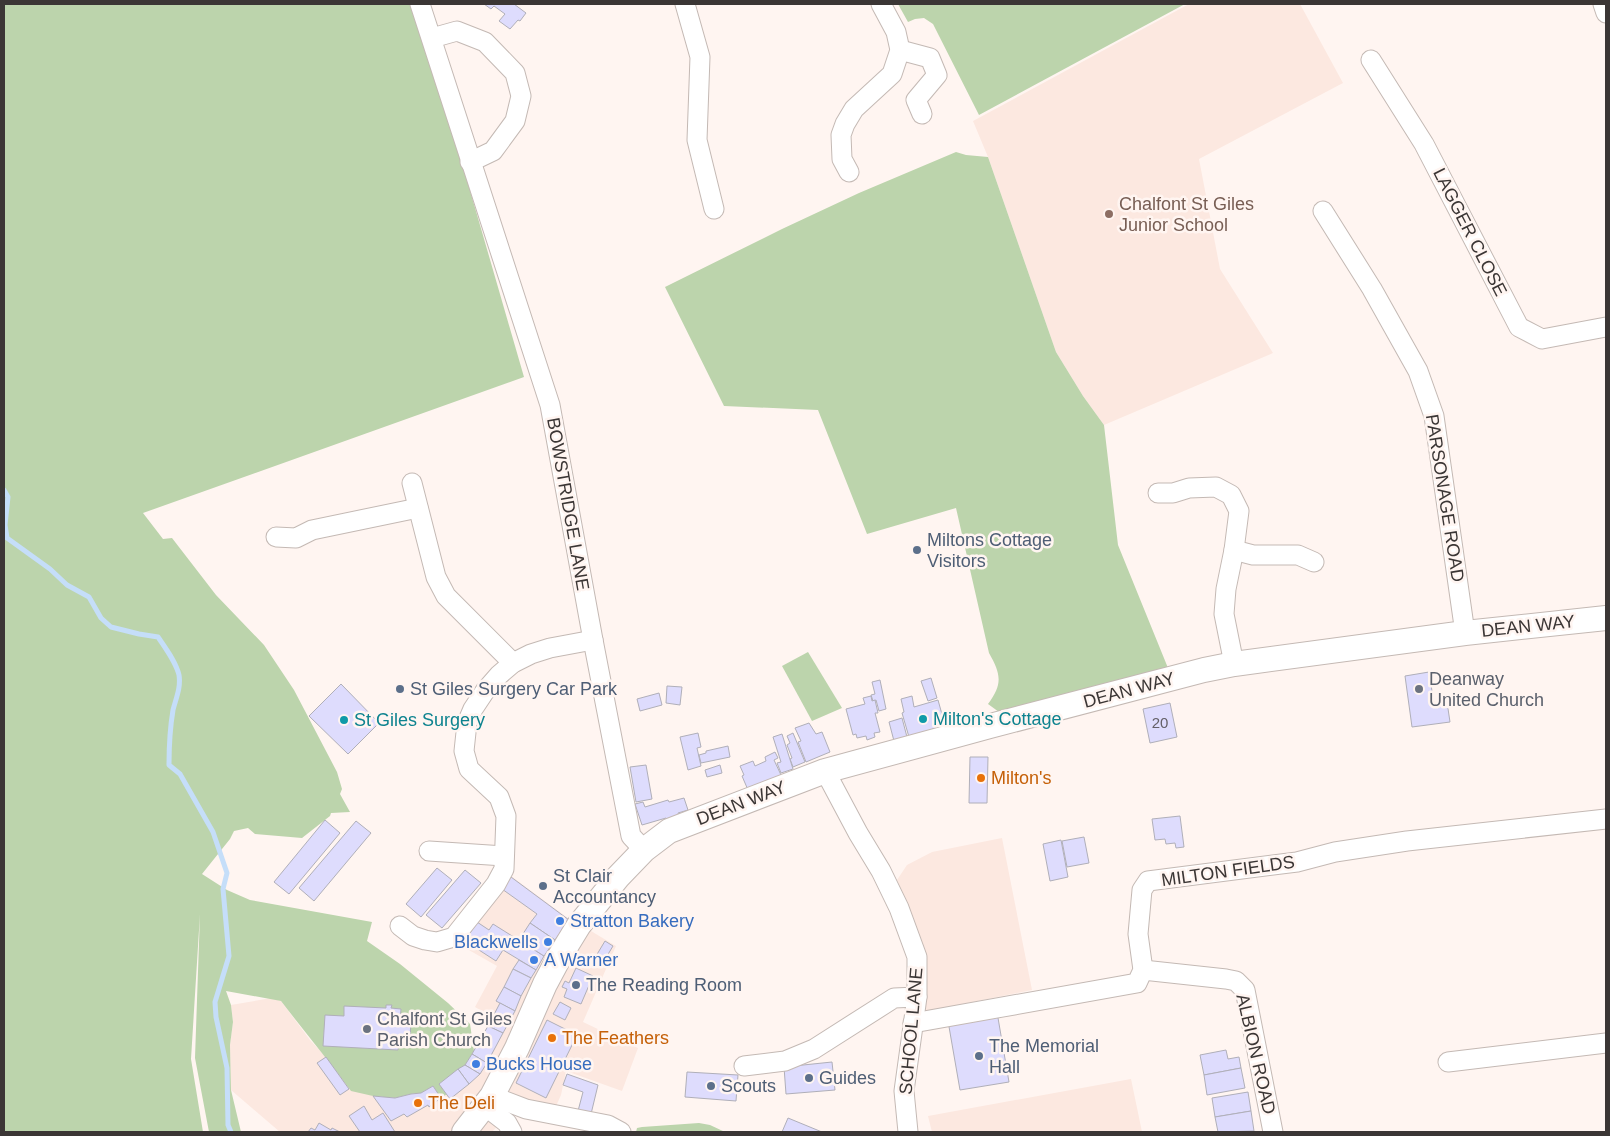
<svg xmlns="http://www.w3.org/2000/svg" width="1610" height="1136" viewBox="0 0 1610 1136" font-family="Helvetica,sans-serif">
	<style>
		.built { fill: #fce8e0 }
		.green { fill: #bcd4ac }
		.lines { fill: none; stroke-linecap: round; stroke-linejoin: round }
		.stream { stroke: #c5def9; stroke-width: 5 }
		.building { fill: #dedcfd; stroke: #b0afb9 }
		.minor-casing { stroke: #c4b9b4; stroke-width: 21 }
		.tertiary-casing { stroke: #c4b9b4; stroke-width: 26 }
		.minor { stroke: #fff; stroke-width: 19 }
		.tertiary { stroke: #fff; stroke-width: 24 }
		.education-dot { fill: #8d6e63; stroke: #fff5f1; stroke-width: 2 }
		.service-dot { fill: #5c6f8a; stroke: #fff5f1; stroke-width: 2 }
		.worship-dot { fill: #6b7280; stroke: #fff5f1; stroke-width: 2 }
		.culture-dot { fill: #0f9aa8; stroke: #fff5f1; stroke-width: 2 }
		.food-dot { fill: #e8710a; stroke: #fff5f1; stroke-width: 2 }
		.shop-dot { fill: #3f7fe0; stroke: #fff5f1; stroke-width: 2 }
		.labels { text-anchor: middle; stroke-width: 5; stroke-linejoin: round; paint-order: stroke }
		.number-label { font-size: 15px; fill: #646067 }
		.education-label { font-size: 18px; fill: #785e54; stroke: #fff5f1; text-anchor: start }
		.street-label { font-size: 18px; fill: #3b3635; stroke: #fff5f1 }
		.service-label { font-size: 18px; fill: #4e5e75; stroke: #fff5f1; text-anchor: start }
		.worship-label { font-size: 18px; fill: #5b616d; stroke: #fff5f1; text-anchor: start }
		.culture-label { font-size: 18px; fill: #0d838f; stroke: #fff5f1; text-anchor: start }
		.food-label { font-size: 18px; fill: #c56008; stroke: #fff5f1; text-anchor: start }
		.shop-label { font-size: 18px; fill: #366cbe; stroke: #fff5f1; text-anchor: start }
	</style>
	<rect width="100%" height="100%" fill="#fff5f1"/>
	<g class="built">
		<path d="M 1189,4 L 1300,4 L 1343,83 L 1199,159 L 1220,269 L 1273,353 L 1104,425 L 1083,396 L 1056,352 L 988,157 L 973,121 Z"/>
		<path d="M 1002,838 L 1032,990 L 924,1012 L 924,961 L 897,880 L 907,865 L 932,852 Z"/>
		<path d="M 511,876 L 588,933 L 591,931 L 616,946 L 583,1022 L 638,1048 L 622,1091 L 566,1071 L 561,1095 L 556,1106 L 508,1115 L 492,1132 L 280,1132 L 231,1090 L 230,1045 L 233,1022 L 231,1005 L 271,998 L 281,1001 L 310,1040 L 326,1057 L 395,1098 L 411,1094 L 421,1093 L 441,1098 L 439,1084 L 465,1065 L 474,1051 L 492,1017 L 475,1007 L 497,966 L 460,945 Z"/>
		<path d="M 1131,1079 L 1142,1132 L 932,1132 L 928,1116 Z"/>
	</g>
	<g class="green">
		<path d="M 4,4 L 416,4 L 524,377 L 143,513 L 163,539 L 172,538 L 216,595 L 264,645 L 294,690 L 337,772 L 342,789 L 340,794 L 350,812 L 331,813 L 330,816 L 302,838 L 255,834 L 248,828 L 234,831 L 230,839 L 202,874 L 227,890 L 250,900 L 372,922 L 367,941 L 400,964 L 448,1003 L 470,1024 L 474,1051 L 465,1065 L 439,1084 L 447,1094 L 441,1098 L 433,1086 L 421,1093 L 411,1094 L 395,1098 L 373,1096 L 351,1091 C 328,1060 304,1031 281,1001 L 226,991 L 231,1005 L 233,1022 L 230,1045 L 231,1090 L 241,1132 L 209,1132 L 195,1058 L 200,914 L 191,1059 L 203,1132 L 4,1132 Z"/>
		<path d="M 898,4 L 1185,4 L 979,115 L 933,24 L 924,18 L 915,19 L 908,22 Z"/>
		<path d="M 956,152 L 966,155 L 988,157 L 1056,352 L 1083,396 L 1104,425 L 1118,545 L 1168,668 L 999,712 L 988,704 C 1003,684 1001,674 989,653 L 956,508 L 867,534 L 818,410 L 724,406 L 665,287 L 782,229 L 859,193 Z"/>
		<path d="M 808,652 L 842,708 L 812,721 L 782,666 Z"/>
		<path d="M 699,1123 L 710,1125 L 725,1132 L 636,1132 L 637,1128 L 642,1127 Z"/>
	</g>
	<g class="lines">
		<path class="stream" d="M 4,490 L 8,497 L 5,525 L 7,538 L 50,569 L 67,585 L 89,597 L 101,618 L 111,627 L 139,634 L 158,637 C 166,649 176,662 179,675 C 181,688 176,698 173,710 C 170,728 169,747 169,765 L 180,774 L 213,832 L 227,873 L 223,889 L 229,956 L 215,1002 L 216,1017 L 227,1068 L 228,1125 L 231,1132"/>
	</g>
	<g class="building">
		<path d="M 484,4 L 514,4 L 526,13 L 520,21 L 518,20 L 510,29 L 499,21 L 505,14 L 494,6 L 491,9 Z"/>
		<path d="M 1429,672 L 1434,704 L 1447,702 L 1450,722 L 1412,727 L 1405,676 Z"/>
		<path d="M 931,678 L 937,698 L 928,701 L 921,681 Z"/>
		<path d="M 880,680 L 886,709 L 879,711 L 876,700 L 873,701 L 871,695 L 875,694 L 872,682 Z"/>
		<path d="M 341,684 L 379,723 L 348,754 L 309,716 Z"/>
		<path d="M 667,686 L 682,687 L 680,705 L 666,703 Z"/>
		<path d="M 659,693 L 662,705 L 640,711 L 637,699 Z"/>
		<path d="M 871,696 L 872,701 L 875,700 L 878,713 L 875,713 L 880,732 L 874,733 L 875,737 L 867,740 L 866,736 L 857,738 L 856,734 L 853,735 L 846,709 L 865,704 L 863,698 Z"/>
		<path d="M 912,696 L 914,707 L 938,700 L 945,725 L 909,737 L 902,713 L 904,712 L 901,699 Z"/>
		<path d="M 1170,703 L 1177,737 L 1150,743 L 1143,709 Z"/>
		<path d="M 902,718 L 907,737 L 894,741 L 889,722 Z"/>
		<path d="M 809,723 L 816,734 L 822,732 L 830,752 L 806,762 L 798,742 L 801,741 L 795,728 Z"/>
		<path d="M 698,733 L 701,747 L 697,748 L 701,766 L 688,770 L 680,737 Z"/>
		<path d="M 793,733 L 805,762 L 793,767 L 790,759 L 792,758 L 787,745 L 790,743 L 787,736 Z"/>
		<path d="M 782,734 L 793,769 L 781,773 L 777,763 L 781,762 L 773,737 Z"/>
		<path d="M 728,746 L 730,757 L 701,763 L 699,755 L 706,753 L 706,751 Z"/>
		<path d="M 775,752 L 778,758 L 774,760 L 781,775 L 748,790 L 742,776 L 744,775 L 740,766 L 753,761 L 755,766 L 766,761 L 765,757 Z"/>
		<path d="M 970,757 L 988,757 L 987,803 L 969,803 Z"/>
		<path d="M 646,765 L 652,799 L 636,802 L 630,767 Z"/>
		<path d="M 720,765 L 722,773 L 707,777 L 705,770 Z"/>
		<path d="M 684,798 L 688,810 L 678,813 L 679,816 L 667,820 L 666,818 L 642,825 L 635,804 L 643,802 L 645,807 L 668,800 L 669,802 Z"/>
		<path d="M 1180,816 L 1184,847 L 1176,848 L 1175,843 L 1166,844 L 1165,839 L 1155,840 L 1152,819 Z"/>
		<path d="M 325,820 L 340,833 L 289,894 L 274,882 Z"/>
		<path d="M 356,821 L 371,833 L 314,901 L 299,888 Z"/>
		<path d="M 1084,837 L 1089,863 L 1067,867 L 1062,841 Z"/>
		<path d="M 1061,840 L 1068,877 L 1050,881 L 1043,844 Z"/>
		<path d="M 437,868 L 452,880 L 421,917 L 406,904 Z"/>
		<path d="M 465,870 L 481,883 L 442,928 L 426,915 Z"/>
		<path d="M 511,877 L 569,920 L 555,940 L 530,923 L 537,914 L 502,889 Z"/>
		<path d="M 477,922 L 489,930 L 493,924 L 544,956 L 536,970 L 503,950 L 496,961 L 465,941 Z"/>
		<path d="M 530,923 L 555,940 L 544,956 L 519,940 Z"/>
		<path d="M 605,941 L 613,946 L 601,966 L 593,961 Z"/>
		<path d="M 519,960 L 536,970 L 531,978 L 513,969 Z"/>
		<path d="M 576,968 L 593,976 L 581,1004 L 564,997 L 567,989 L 562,987 L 565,981 L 569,983 Z"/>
		<path d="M 513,969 L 531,978 L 521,996 L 504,987 Z"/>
		<path d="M 504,987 L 521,996 L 515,1011 L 496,1001 Z"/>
		<path d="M 560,1002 L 571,1008 L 565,1020 L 553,1014 Z"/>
		<path d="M 500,1003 L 515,1011 L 503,1033 L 488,1026 Z"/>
		<path d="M 386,1005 L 392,1005 L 391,1008 L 401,1009 L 400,1021 L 411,1021 L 410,1038 L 399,1037 L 398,1050 L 323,1046 L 325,1015 L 344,1016 L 344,1006 L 386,1008 Z"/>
		<path d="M 997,1012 L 1009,1082 L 960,1090 L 948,1021 Z"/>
		<path d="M 547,1020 L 577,1035 L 546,1098 L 516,1083 Z"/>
		<path d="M 488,1026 L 503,1033 L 487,1063 L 472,1054 Z"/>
		<path d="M 1226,1050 L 1228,1059 L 1239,1057 L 1241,1068 L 1204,1075 L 1200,1055 Z"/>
		<path d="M 472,1054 L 487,1063 L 480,1074 L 465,1065 Z"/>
		<path d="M 326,1057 L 349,1089 L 340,1095 L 317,1063 Z"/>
		<path d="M 832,1062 L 835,1090 L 786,1094 L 784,1067 Z"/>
		<path d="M 465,1065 L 480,1074 L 469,1084 L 458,1069 Z"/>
		<path d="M 1241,1068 L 1245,1088 L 1207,1095 L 1204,1075 Z"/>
		<path d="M 458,1069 L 469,1084 L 450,1099 L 439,1084 Z"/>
		<path d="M 687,1072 L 738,1075 L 736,1101 L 685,1097 Z"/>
		<path d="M 567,1074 L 598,1085 L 591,1114 L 578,1111 L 583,1092 L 563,1085 Z"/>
		<path d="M 433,1086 L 441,1098 L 429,1107 L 428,1105 L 407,1117 L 404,1114 L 391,1121 L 373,1096 L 395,1098 L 411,1094 L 421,1093 Z"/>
		<path d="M 1248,1092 L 1251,1111 L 1215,1117 L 1212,1098 Z"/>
		<path d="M 364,1106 L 372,1120 L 383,1113 L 395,1132 L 360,1132 L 349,1116 Z"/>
		<path d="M 1251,1111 L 1254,1131 L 1218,1132 L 1215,1117 Z"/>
		<path d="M 788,1118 L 822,1132 L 782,1132 Z"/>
		<path d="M 319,1123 L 331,1130 L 332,1128 L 340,1132 L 308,1132 L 311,1128 L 315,1130 Z"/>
	</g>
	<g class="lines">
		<g class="minor-casing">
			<g id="minor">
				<path d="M 420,4 L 550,405 L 593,640 L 631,836 L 644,850"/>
				<path d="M 685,4 L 700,57 L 697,140 L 714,209"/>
				<path d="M 1603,4 L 1606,13"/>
				<path d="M 432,38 L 457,31 L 485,42 L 515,73 L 521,96 L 515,121 L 493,151 L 470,162"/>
				<path d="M 900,50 L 930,58 L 937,75 L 916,100 L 922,114"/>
				<path d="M 1371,60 L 1424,144 L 1519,327 L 1542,339 L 1606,327"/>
				<path d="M 849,172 L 842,159 L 841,135 L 845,124 L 854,109 L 892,74 L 900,50 L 896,32 L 881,4"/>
				<path d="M 1323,211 L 1372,289 L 1418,371 L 1434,416 L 1465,633"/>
				<path d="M 412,483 L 436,577 L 446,596 L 513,663"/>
				<path d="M 1158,493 L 1173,493 L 1189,488 L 1216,487 L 1231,495 L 1239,511 L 1234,550 L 1226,589 L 1224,614 L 1234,664"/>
				<path d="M 276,537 L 296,538 L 312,530 L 418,508"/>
				<path d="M 1234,550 L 1253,555 L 1298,555 L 1314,562"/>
				<path d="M 825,771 L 858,833 L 881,871 L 899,908 L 917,957 L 917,997 L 904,1091 L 908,1132"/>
				<path d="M 429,851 L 504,856"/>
				<path d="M 400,926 L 413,936 L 425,940 L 437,942 L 454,937 L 496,884 L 504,869 L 506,816 L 499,797 L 469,769 L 464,751 L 467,723 L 473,709 L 485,691 L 499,675 L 513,663 L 531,654 L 550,648 L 593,640"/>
				<path d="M 1143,970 L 1226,979 L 1236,981 L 1245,990 L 1273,1132"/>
				<path d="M 913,1023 L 1137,983 L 1143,970 L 1138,934 L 1142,890 L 1148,881 L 1297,862 L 1335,852 L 1407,841 L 1606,819"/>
				<path d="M 1448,1062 L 1606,1043"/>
				<path d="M 744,1066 L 785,1061 L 814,1049 L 894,998 L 917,997"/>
				<path d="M 492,1096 L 526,1109 L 608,1125 L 621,1132"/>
				<path d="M 485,1106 L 507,1123 L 512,1132"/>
			</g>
		</g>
		<g class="tertiary-casing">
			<path id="tertiary" d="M 464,1132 L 492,1096 L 517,1048 L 545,984 L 560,956 L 579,925 L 618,877 L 644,850 L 669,831 L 825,771 L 990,726 L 1204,670 L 1234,664 L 1465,633 L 1606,618"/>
		</g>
		<use href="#minor" class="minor"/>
		<use href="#tertiary" class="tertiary"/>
	</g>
	<circle class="education-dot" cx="1109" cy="214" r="5"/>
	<g class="service-dot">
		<circle cx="917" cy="550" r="5"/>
		<circle cx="400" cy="689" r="5"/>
		<circle cx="543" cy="886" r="5"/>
		<circle cx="576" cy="985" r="5"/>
		<circle cx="979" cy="1056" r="5"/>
		<circle cx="809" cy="1078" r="5"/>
		<circle cx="711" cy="1086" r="5"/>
	</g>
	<g class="worship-dot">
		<circle cx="1419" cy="689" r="5"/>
		<circle cx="367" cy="1029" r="5"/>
	</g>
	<g class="culture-dot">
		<circle cx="923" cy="719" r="5"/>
		<circle cx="344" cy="720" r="5"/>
	</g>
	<g class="food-dot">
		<circle cx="981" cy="778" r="5"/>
		<circle cx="552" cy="1038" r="5"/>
		<circle cx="418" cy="1103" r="5"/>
	</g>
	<g class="shop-dot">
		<circle cx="560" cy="921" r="5"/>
		<circle cx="548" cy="942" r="5"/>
		<circle cx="534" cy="960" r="5"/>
		<circle cx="476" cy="1064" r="5"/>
	</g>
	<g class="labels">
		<g class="number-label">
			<text x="1160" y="728">20</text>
		</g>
		<g class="education-label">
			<text x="1119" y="210">Chalfont St Giles<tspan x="1119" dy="21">Junior School</tspan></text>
		</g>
		<g class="street-label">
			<text transform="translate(1470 232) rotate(63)" y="6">LAGGER CLOSE</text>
			<text transform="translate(1445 498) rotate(81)" y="6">PARSONAGE ROAD</text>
			<text transform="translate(568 504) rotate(80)" y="6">BOWSTRIDGE LANE</text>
			<text transform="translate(1528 626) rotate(-6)" y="6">DEAN WAY</text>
			<text transform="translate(1129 690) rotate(-15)" y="6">DEAN WAY</text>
			<text transform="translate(741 803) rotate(-21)" y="6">DEAN WAY</text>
			<text transform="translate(1228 871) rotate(-8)" y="6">MILTON FIELDS</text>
			<text transform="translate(911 1031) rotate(-85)" y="6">SCHOOL LANE</text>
			<text transform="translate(1256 1054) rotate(77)" y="6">ALBION ROAD</text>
		</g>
		<g class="service-label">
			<text x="927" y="546">Miltons Cottage<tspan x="927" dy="21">Visitors</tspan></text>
			<text x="410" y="695">St Giles Surgery Car Park</text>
			<text x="553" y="882">St Clair<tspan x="553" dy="21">Accountancy</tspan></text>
			<text x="586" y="991">The Reading Room</text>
			<text x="989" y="1052">The Memorial<tspan x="989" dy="21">Hall</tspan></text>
			<text x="819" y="1084">Guides</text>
			<text x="721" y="1092">Scouts</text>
		</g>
		<g class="worship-label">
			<text x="1429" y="685">Deanway<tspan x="1429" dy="21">United Church</tspan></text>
			<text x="377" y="1025">Chalfont St Giles<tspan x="377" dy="21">Parish Church</tspan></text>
		</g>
		<g class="culture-label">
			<text x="933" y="725">Milton's Cottage</text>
			<text x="354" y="726">St Giles Surgery</text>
		</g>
		<g class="food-label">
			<text x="991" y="784">Milton's</text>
			<text x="562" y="1044">The Feathers</text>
			<text x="428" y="1109">The Deli</text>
		</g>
		<g class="shop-label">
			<text x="570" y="927">Stratton Bakery</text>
			<text x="538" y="948" text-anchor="end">Blackwells</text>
			<text x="544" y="966">A Warner</text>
			<text x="486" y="1070">Bucks House</text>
		</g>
	</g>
	<rect width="1610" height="1136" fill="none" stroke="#3b3635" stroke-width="10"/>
</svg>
